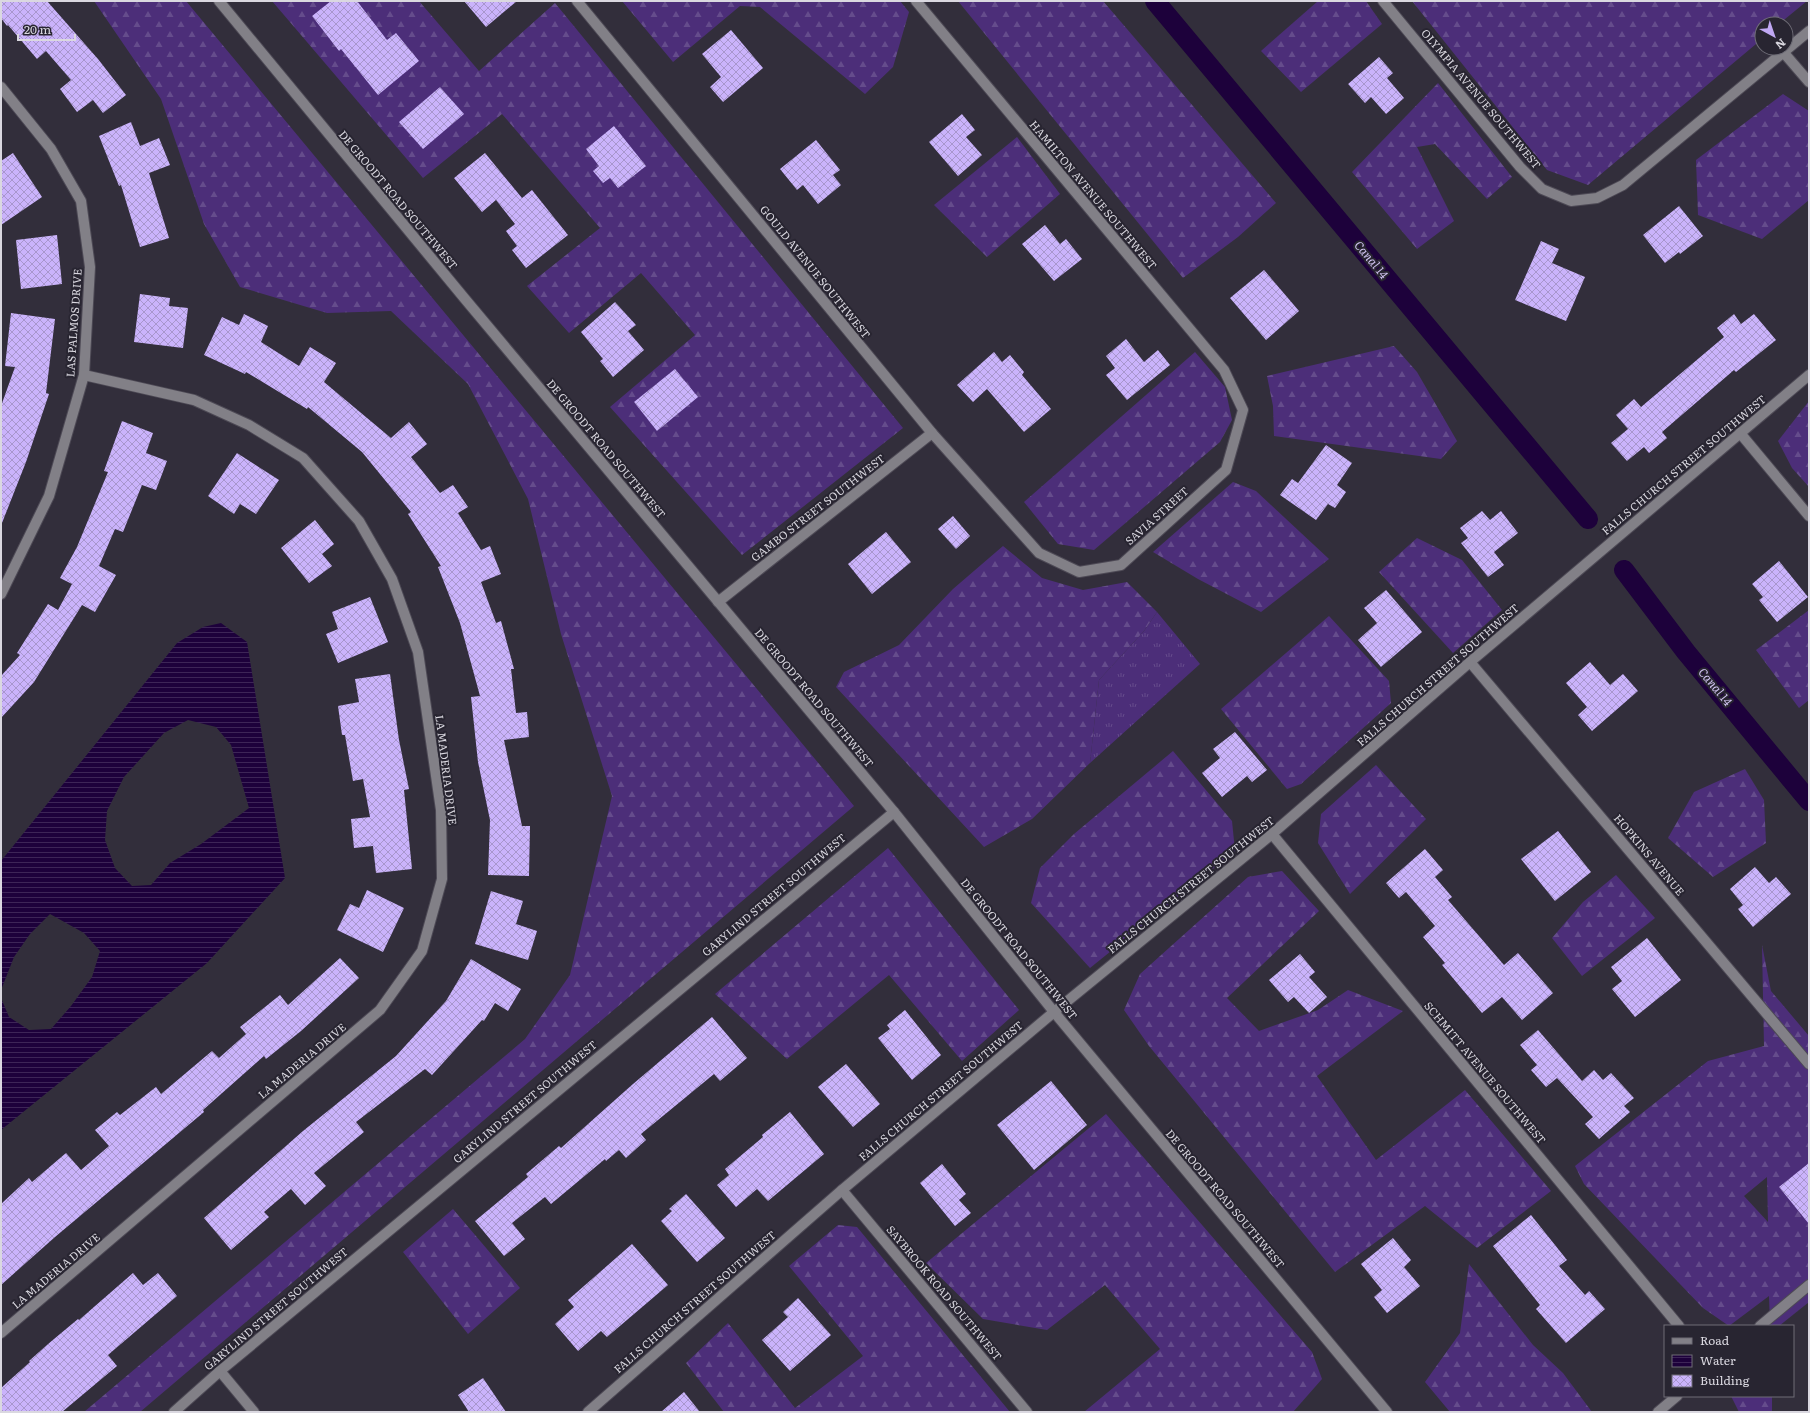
<svg xmlns="http://www.w3.org/2000/svg" width="1810" height="1413" viewBox="0 0 1810 1413" font-family="Literata,serif">
	<style>
		.grass { fill: url(#grass-tufts) }
		.forest { fill: url(#forest-firs); fill-rule: evenodd }
		.water { fill: url(#water-rules); fill-rule: evenodd }
		.lines { fill: none; stroke-linecap: round; stroke-linejoin: round }
		.canal { stroke: #1d013b; stroke-width: 20 }
		.building { fill: url(#building-cross-hatch) }
		.minor-casing { stroke: #4d4955; stroke-width: 12 }
		.minor { stroke: #828087; stroke-width: 10 }
		.labels { text-anchor: middle; stroke-width: 4; stroke-linejoin: round; paint-order: stroke }
		.street-label { font-size: 11px; fill: #dad8e0; stroke: #282531 }
		.water-label { font-size: 12px; font-style: italic; fill: #d0c3f0; stroke: #282531 }
	</style>
	<defs>
		<pattern id="grass-tufts" width="24" height="20" patternUnits="userSpaceOnUse"><rect width="24" height="20" fill="#4c2e79"/><path d="M3 7l-1-3M5 7V3M7 7l1-3M15 17l-1-3M17 17v-4M19 17l1-3" fill="none" stroke="#654c8c"/></pattern>
		<pattern id="forest-firs" width="22" height="20" patternUnits="userSpaceOnUse"><rect width="22" height="20" fill="#4c2e79"/><path d="M5 1l3.5 6h-7zM16 11l3.5 6h-7z" fill="#654c8c"/></pattern>
		<pattern id="water-rules" width="6" height="5" patternUnits="userSpaceOnUse"><rect width="6" height="5" fill="#1d013b"/><path d="M0 2.5h6" fill="none" stroke="#3d2557"/></pattern>
		<pattern id="building-cross-hatch" width="8" height="8" patternUnits="userSpaceOnUse"><rect width="8" height="8" fill="#cab3fb"/><path d="M0 0l8 8M0 8l8-8" fill="none" stroke="#a896cd"/></pattern>
	</defs>
	<rect width="100%" height="100%" fill="#322e3b"/>
	<path class="grass" d="M 1157,612 L 1200,664 L 1090,763 L 1099,680 L 1144,631 Z"/>
	<g class="forest">
		<path d="M 94,1 L 186,1 L 854,806 L 140,1412 L 84,1412 L 525,1039 L 570,975 L 612,796 L 561,634 L 528,499 L 468,384 L 391,311 L 327,313 L 240,287 L 204,224 L 161,99 Z"/>
		<path d="M 272,1 L 419,1 L 479,71 L 555,3 L 903,428 L 742,555 L 610,407 L 695,335 L 641,273 L 569,333 L 527,286 L 600,228 L 502,114 L 423,178 Z"/>
		<path d="M 622,1 L 900,1 L 909,12 L 893,67 L 865,94 L 760,7 L 740,6 L 673,62 Z"/>
		<path d="M 958,1 L 1103,1 L 1276,203 L 1238,237 L 1183,278 Z"/>
		<path d="M 1318,1 L 1366,1 L 1382,24 L 1301,92 L 1261,51 Z"/>
		<path d="M 1412,1 L 1807,1 L 1779,24 L 1762,24 L 1762,39 L 1588,185 L 1547,170 Z"/>
		<path d="M 1438,83 L 1512,177 L 1487,199 L 1435,144 L 1417,147 L 1454,221 L 1417,249 L 1352,172 Z"/>
		<path d="M 1783,94 L 1809,111 L 1809,200 L 1762,239 L 1698,215 L 1696,160 Z"/>
		<path d="M 1017,137 L 1060,194 L 987,257 L 934,205 Z"/>
		<path d="M 1394,346 L 1417,372 L 1457,441 L 1441,459 L 1274,436 L 1273,406 L 1267,376 Z"/>
		<path d="M 1195,352 L 1225,387 L 1232,420 L 1220,442 L 1094,550 L 1058,544 L 1024,502 Z"/>
		<path d="M 1809,401 L 1809,487 L 1792,468 L 1778,441 Z"/>
		<path d="M 1233,482 L 1256,491 L 1329,559 L 1261,612 L 1198,579 L 1153,552 Z"/>
		<path d="M 1417,538 L 1462,560 L 1502,610 L 1453,653 L 1379,572 Z"/>
		<path d="M 1003,546 L 1042,578 L 1083,590 L 1127,582 L 1157,612 L 1144,631 L 1099,680 L 1090,763 L 1032,819 L 984,847 L 836,687 L 844,672 L 899,645 L 953,589 Z"/>
		<path d="M 1809,610 L 1809,700 L 1799,708 L 1756,650 Z"/>
		<path d="M 1329,616 L 1389,681 L 1391,703 L 1301,784 L 1287,789 L 1221,709 Z"/>
		<path d="M 1173,751 L 1232,821 L 1235,851 L 1090,968 L 1031,903 L 1040,868 L 1074,834 Z"/>
		<path d="M 1376,765 L 1426,819 L 1350,894 L 1318,843 L 1321,814 Z"/>
		<path d="M 1745,769 L 1764,800 L 1766,843 L 1713,877 L 1668,838 L 1694,792 Z"/>
		<path d="M 888,848 L 1019,1010 L 962,1061 L 889,975 L 787,1059 L 715,994 Z"/>
		<path d="M 1282,871 L 1319,911 L 1227,998 L 1259,1031 L 1318,1010 L 1348,990 L 1403,1011 L 1317,1076 L 1376,1160 L 1465,1090 L 1551,1191 L 1477,1248 L 1425,1206 L 1335,1272 L 1149,1046 L 1124,1010 L 1140,974 L 1248,877 Z"/>
		<path d="M 1616,875 L 1655,918 L 1582,976 L 1552,938 L 1583,902 Z"/>
		<path d="M 1762,945 L 1771,991 L 1809,1036 L 1809,1302 L 1779,1326 L 1770,1326 L 1769,1296 L 1729,1326 L 1703,1308 L 1584,1184 L 1575,1166 L 1708,1061 L 1764,1046 ZM 1767,1177 L 1768,1222 L 1744,1196 Z"/>
		<path d="M 1106,1114 L 1312,1352 L 1322,1379 L 1293,1412 L 1084,1412 L 1160,1349 L 1105,1285 L 1047,1330 L 983,1319 L 926,1263 Z"/>
		<path d="M 453,1209 L 520,1288 L 468,1334 L 403,1252 Z"/>
		<path d="M 838,1225 L 857,1227 L 1010,1412 L 724,1412 L 686,1363 L 728,1323 L 795,1408 L 863,1356 L 789,1266 Z"/>
		<path d="M 1469,1264 L 1533,1345 L 1563,1373 L 1592,1412 L 1450,1412 L 1425,1382 L 1460,1333 Z"/>
		<path d="M 1731,1396 L 1772,1396 L 1772,1412 L 1739,1412 Z"/>
	</g>
	<path class="water" d="M 221,623 L 247,642 L 285,878 L 207,963 L 1,1130 L 1,998 L 9,1017 L 29,1030 L 51,1029 L 71,1006 L 92,977 L 100,951 L 84,933 L 50,914 L 30,934 L 14,957 L 1,990 L 1,861 L 177,643 L 203,627 ZM 188,720 L 216,727 L 231,745 L 249,808 L 201,844 L 170,863 L 151,885 L 132,886 L 115,868 L 105,840 L 107,811 L 124,777 L 164,733 Z"/>
	<g class="lines">
		<g class="canal">
			<path d="M 1155,1 L 1588,519"/>
			<path d="M 1624,570 L 1686,652 L 1809,801"/>
		</g>
	</g>
	<g class="building">
		<path d="M 1,1 L 47,1 L 98,59 L 126,95 L 103,113 L 93,100 L 77,112 L 60,89 L 71,80 L 46,51 L 37,59 L 8,25 L 7,26 L 1,18 Z"/>
		<path d="M 331,1 L 357,1 L 387,40 L 396,33 L 419,61 L 378,95 L 341,49 L 339,51 L 312,16 Z"/>
		<path d="M 464,1 L 517,1 L 486,27 Z"/>
		<path d="M 731,30 L 763,68 L 723,102 L 710,87 L 721,77 L 702,54 Z"/>
		<path d="M 1379,57 L 1393,73 L 1387,78 L 1404,98 L 1386,114 L 1371,97 L 1365,103 L 1348,84 Z"/>
		<path d="M 440,87 L 464,114 L 423,149 L 399,122 Z"/>
		<path d="M 962,114 L 975,130 L 966,137 L 982,155 L 958,176 L 929,142 Z"/>
		<path d="M 131,122 L 140,146 L 159,138 L 170,165 L 149,173 L 169,238 L 140,247 L 121,185 L 119,186 L 99,136 Z"/>
		<path d="M 614,126 L 646,166 L 618,188 L 610,178 L 603,183 L 593,171 L 599,166 L 586,149 Z"/>
		<path d="M 816,140 L 840,170 L 833,175 L 841,185 L 818,204 L 803,185 L 797,190 L 780,169 Z"/>
		<path d="M 13,153 L 42,197 L 1,225 L 1,161 Z"/>
		<path d="M 485,153 L 522,198 L 532,190 L 568,235 L 526,268 L 512,250 L 517,246 L 506,231 L 515,224 L 496,200 L 482,212 L 454,178 Z"/>
		<path d="M 1679,206 L 1703,236 L 1680,254 L 1679,252 L 1665,263 L 1643,235 Z"/>
		<path d="M 1045,225 L 1060,244 L 1066,239 L 1082,259 L 1054,281 L 1022,244 Z"/>
		<path d="M 57,235 L 62,284 L 21,289 L 16,240 Z"/>
		<path d="M 1541,241 L 1559,249 L 1552,263 L 1585,277 L 1566,321 L 1515,300 Z"/>
		<path d="M 1264,270 L 1299,311 L 1266,340 L 1230,298 Z"/>
		<path d="M 140,294 L 170,298 L 169,306 L 188,308 L 183,348 L 134,342 Z"/>
		<path d="M 615,302 L 636,325 L 628,331 L 644,350 L 613,377 L 600,361 L 603,359 L 581,332 Z"/>
		<path d="M 11,313 L 55,319 L 46,393 L 49,394 L 26,462 L 2,523 L 1,406 L 15,367 L 5,366 Z"/>
		<path d="M 244,314 L 268,326 L 261,342 L 299,366 L 310,347 L 336,363 L 324,382 L 391,438 L 409,422 L 427,444 L 411,457 L 440,493 L 453,485 L 468,507 L 458,513 L 481,550 L 490,546 L 501,574 L 481,582 L 496,623 L 501,621 L 514,669 L 511,669 L 516,713 L 527,712 L 529,737 L 504,740 L 522,826 L 530,826 L 529,876 L 488,875 L 490,820 L 478,762 L 471,697 L 480,696 L 460,623 L 438,567 L 441,566 L 408,514 L 411,512 L 362,452 L 308,407 L 307,409 L 246,372 L 245,374 L 204,355 L 222,317 L 239,325 Z"/>
		<path d="M 1734,314 L 1741,324 L 1754,314 L 1776,340 L 1736,372 L 1734,370 L 1662,432 L 1667,438 L 1649,453 L 1644,447 L 1627,461 L 1611,443 L 1628,429 L 1616,415 L 1634,399 L 1641,407 L 1724,337 L 1717,328 Z"/>
		<path d="M 1126,339 L 1144,362 L 1158,350 L 1170,365 L 1127,400 L 1106,375 L 1115,368 L 1106,356 Z"/>
		<path d="M 994,352 L 1002,362 L 1010,355 L 1024,372 L 1022,375 L 1051,409 L 1024,432 L 987,389 L 973,402 L 957,385 Z"/>
		<path d="M 675,369 L 698,397 L 657,431 L 634,402 Z"/>
		<path d="M 122,421 L 153,433 L 146,453 L 167,461 L 156,490 L 142,485 L 123,532 L 115,529 L 99,566 L 116,575 L 95,612 L 82,605 L 34,682 L 1,718 L 1,676 L 20,655 L 17,653 L 48,604 L 58,610 L 72,584 L 60,578 L 77,547 L 108,472 L 104,471 Z"/>
		<path d="M 1326,445 L 1352,463 L 1337,485 L 1346,492 L 1335,508 L 1328,504 L 1316,520 L 1280,495 L 1292,479 L 1298,483 Z"/>
		<path d="M 237,453 L 279,480 L 256,514 L 240,504 L 234,514 L 208,496 Z"/>
		<path d="M 1482,511 L 1490,520 L 1501,511 L 1518,533 L 1494,552 L 1504,565 L 1488,577 L 1461,543 L 1468,538 L 1460,528 Z"/>
		<path d="M 953,516 L 970,536 L 956,549 L 938,529 Z"/>
		<path d="M 315,520 L 334,544 L 322,554 L 332,566 L 309,583 L 281,548 Z"/>
		<path d="M 886,532 L 911,562 L 872,594 L 848,564 Z"/>
		<path d="M 1779,561 L 1808,597 L 1777,622 L 1759,600 L 1763,597 L 1752,584 Z"/>
		<path d="M 1386,590 L 1422,632 L 1381,667 L 1358,640 L 1377,623 L 1364,608 Z"/>
		<path d="M 370,597 L 388,642 L 338,663 L 326,634 L 338,629 L 332,612 Z"/>
		<path d="M 1590,662 L 1610,685 L 1623,674 L 1638,691 L 1592,731 L 1578,715 L 1587,707 L 1566,683 Z"/>
		<path d="M 390,674 L 399,740 L 409,789 L 404,790 L 412,869 L 376,873 L 373,846 L 354,848 L 351,819 L 370,817 L 363,779 L 353,781 L 345,735 L 342,735 L 338,706 L 359,702 L 355,679 Z"/>
		<path d="M 1235,732 L 1267,770 L 1252,782 L 1247,776 L 1222,797 L 1202,773 L 1220,758 L 1213,749 Z"/>
		<path d="M 1558,831 L 1591,872 L 1555,901 L 1521,859 Z"/>
		<path d="M 1425,849 L 1443,870 L 1435,877 L 1452,897 L 1448,900 L 1504,965 L 1518,953 L 1553,993 L 1522,1020 L 1502,997 L 1482,1013 L 1442,965 L 1445,963 L 1423,937 L 1435,926 L 1406,892 L 1399,898 L 1386,883 Z"/>
		<path d="M 1755,867 L 1769,883 L 1776,877 L 1791,894 L 1753,927 L 1738,909 L 1743,905 L 1730,889 Z"/>
		<path d="M 367,890 L 404,908 L 383,952 L 337,930 L 350,904 L 359,908 Z"/>
		<path d="M 491,891 L 523,901 L 516,924 L 537,931 L 528,960 L 475,944 Z"/>
		<path d="M 1647,938 L 1681,980 L 1635,1017 L 1612,989 L 1622,981 L 1611,967 Z"/>
		<path d="M 1300,954 L 1315,972 L 1309,977 L 1327,997 L 1309,1013 L 1294,997 L 1288,1002 L 1269,980 Z"/>
		<path d="M 340,958 L 359,978 L 301,1031 L 266,1059 L 264,1056 L 203,1110 L 204,1112 L 55,1237 L 1,1285 L 1,1204 L 29,1178 L 32,1182 L 66,1153 L 81,1170 L 109,1146 L 95,1130 L 117,1112 L 120,1115 L 156,1087 L 161,1094 L 212,1051 L 219,1058 L 246,1034 L 240,1027 L 280,995 L 288,1005 Z"/>
		<path d="M 471,959 L 521,989 L 508,1011 L 495,1003 L 484,1021 L 482,1020 L 432,1075 L 425,1069 L 356,1122 L 364,1132 L 314,1173 L 326,1186 L 305,1205 L 291,1189 L 264,1212 L 269,1217 L 231,1250 L 204,1218 L 303,1131 L 396,1056 L 446,1001 Z"/>
		<path d="M 905,1010 L 941,1055 L 912,1080 L 878,1038 L 890,1029 L 887,1025 Z"/>
		<path d="M 712,1017 L 747,1058 L 720,1081 L 714,1074 L 641,1134 L 646,1140 L 626,1158 L 619,1150 L 606,1161 L 605,1159 L 551,1204 L 545,1197 L 512,1223 L 525,1239 L 504,1256 L 475,1221 L 528,1177 L 526,1174 L 559,1146 L 561,1148 L 633,1084 Z"/>
		<path d="M 1538,1030 L 1582,1081 L 1594,1070 L 1603,1080 L 1611,1073 L 1634,1098 L 1624,1106 L 1630,1112 L 1599,1139 L 1585,1124 L 1593,1117 L 1557,1078 L 1546,1087 L 1531,1070 L 1537,1065 L 1520,1045 Z"/>
		<path d="M 846,1064 L 880,1104 L 853,1127 L 818,1087 Z"/>
		<path d="M 1051,1081 L 1087,1125 L 1034,1170 L 997,1125 Z"/>
		<path d="M 790,1112 L 824,1154 L 768,1201 L 757,1189 L 736,1207 L 717,1185 L 729,1175 L 725,1169 L 763,1137 L 762,1135 Z"/>
		<path d="M 1809,1163 L 1809,1224 L 1779,1187 Z"/>
		<path d="M 942,1164 L 966,1194 L 959,1200 L 971,1213 L 955,1226 L 920,1183 Z"/>
		<path d="M 686,1194 L 725,1238 L 697,1262 L 661,1221 L 672,1211 L 669,1209 Z"/>
		<path d="M 1531,1215 L 1567,1260 L 1559,1266 L 1585,1295 L 1589,1291 L 1605,1309 L 1566,1343 L 1536,1309 L 1540,1305 L 1493,1246 Z"/>
		<path d="M 1393,1238 L 1411,1260 L 1404,1267 L 1420,1286 L 1387,1313 L 1374,1297 L 1382,1290 L 1361,1264 Z"/>
		<path d="M 632,1244 L 668,1285 L 607,1337 L 601,1331 L 578,1351 L 555,1324 L 574,1307 L 568,1300 Z"/>
		<path d="M 133,1273 L 143,1285 L 158,1273 L 177,1296 L 108,1355 L 117,1366 L 62,1412 L 1,1412 L 1,1388 L 30,1362 L 29,1361 L 48,1344 L 78,1319 L 79,1320 Z"/>
		<path d="M 798,1298 L 831,1335 L 790,1371 L 762,1340 L 788,1317 L 783,1312 Z"/>
		<path d="M 483,1378 L 506,1412 L 469,1412 L 458,1395 Z"/>
		<path d="M 684,1392 L 700,1412 L 661,1412 Z"/>
	</g>
	<g class="lines">
		<g class="minor-casing">
			<g id="minor">
				<path d="M 219,1 L 465,299 L 894,812 L 1054,1012 L 1387,1412"/>
				<path d="M 577,1 L 932,433 L 1039,553 L 1079,572 L 1121,565 L 1226,470 L 1243,410 L 1224,370 L 916,1"/>
				<path d="M 1383,1 L 1520,167 L 1542,189 L 1571,201 L 1597,198 L 1623,185 L 1809,31"/>
				<path d="M 1784,53 L 1809,82"/>
				<path d="M 1,87 L 51,149 L 81,201 L 90,267 L 84,375 L 49,496 L 1,594"/>
				<path d="M 1740,433 L 1809,516"/>
				<path d="M 718,602 L 932,433"/>
				<path d="M 1470,662 L 1809,1064"/>
				<path d="M 1272,834 L 1679,1326"/>
				<path d="M 842,1190 L 1027,1412"/>
				<path d="M 1760,1326 L 1809,1285"/>
				<path d="M 1,1333 L 380,1010 L 422,951 L 442,879 L 441,810 L 418,652 L 392,579 L 359,521 L 303,458 L 249,425 L 194,400 L 84,375"/>
				<path d="M 220,1371 L 254,1412"/>
				<path d="M 174,1412 L 220,1371 L 894,812"/>
				<path d="M 588,1412 L 842,1190 L 1054,1012 L 1272,834 L 1470,662 L 1809,375"/>
				<path d="M 1658,1412 L 1677,1396"/>
			</g>
		</g>
		<use href="#minor" class="minor"/>
	</g>
	<g class="labels">
		<g class="street-label">
			<text transform="translate(1481 99) rotate(50)" y="4">OLYMPIA AVENUE SOUTHWEST</text>
			<text transform="translate(1093 195) rotate(50)" y="4">HAMILTON AVENUE SOUTHWEST</text>
			<text transform="translate(398 200) rotate(50)" y="4">DE GROODT ROAD SOUTHWEST</text>
			<text transform="translate(815 272) rotate(51)" y="4">GOULD AVENUE SOUTHWEST</text>
			<text transform="translate(74 323) rotate(-86)" y="4">LAS PALMOS DRIVE</text>
			<text transform="translate(606 449) rotate(50)" y="4">DE GROODT ROAD SOUTHWEST</text>
			<text transform="translate(1684 465) rotate(-40)" y="4">FALLS CHURCH STREET SOUTHWEST</text>
			<text transform="translate(818 508) rotate(-38)" y="4">GAMBO STREET SOUTHWEST</text>
			<text transform="translate(1157 516) rotate(-42)" y="4">SAVIA STREET</text>
			<text transform="translate(1438 675) rotate(-41)" y="4">FALLS CHURCH STREET SOUTHWEST</text>
			<text transform="translate(814 698) rotate(50)" y="4">DE GROODT ROAD SOUTHWEST</text>
			<text transform="translate(446 770) rotate(83)" y="4">LA MADERIA DRIVE</text>
			<text transform="translate(1649 855) rotate(50)" y="4">HOPKINS AVENUE</text>
			<text transform="translate(1191 885) rotate(-39)" y="4">FALLS CHURCH STREET SOUTHWEST</text>
			<text transform="translate(774 895) rotate(-40)" y="4">GARYLIND STREET SOUTHWEST</text>
			<text transform="translate(1019 949) rotate(51)" y="4">DE GROODT ROAD SOUTHWEST</text>
			<text transform="translate(302 1061) rotate(-40)" y="4">LA MADERIA DRIVE</text>
			<text transform="translate(1485 1073) rotate(50)" y="4">SCHMITT AVENUE SOUTHWEST</text>
			<text transform="translate(941 1091) rotate(-40)" y="4">FALLS CHURCH STREET SOUTHWEST</text>
			<text transform="translate(525 1102) rotate(-40)" y="4">GARYLIND STREET SOUTHWEST</text>
			<text transform="translate(1225 1199) rotate(50)" y="4">DE GROODT ROAD SOUTHWEST</text>
			<text transform="translate(56 1271) rotate(-40)" y="4">LA MADERIA DRIVE</text>
			<text transform="translate(944 1293) rotate(50)" y="4">SAYBROOK ROAD SOUTHWEST</text>
			<text transform="translate(695 1302) rotate(-41)" y="4">FALLS CHURCH STREET SOUTHWEST</text>
			<text transform="translate(276 1309) rotate(-40)" y="4">GARYLIND STREET SOUTHWEST</text>
		</g>
		<g class="water-label">
			<text transform="translate(1371 260) rotate(50)" y="4">Canal 14</text>
			<text transform="translate(1715 687) rotate(50)" y="4">Canal 14</text>
		</g>
	</g>
	<rect width="1810" height="1413" fill="none" stroke="#dad8e0" stroke-width="4"/>
	<rect x="1664" y="1325" width="130" height="72" fill="#282531" stroke="#6f6d77"/>
	<rect x="1672" y="1338" width="20" height="6" fill="#828087" stroke="#6f6d77"/>
	<text x="1700" y="1345" font-size="12" fill="#dad8e0">Road</text>
	<rect x="1672" y="1355" width="20" height="12" fill="url(#water-rules)" stroke="#6f6d77"/>
	<text x="1700" y="1365" font-size="12" fill="#dad8e0">Water</text>
	<rect x="1672" y="1375" width="20" height="12" fill="url(#building-cross-hatch)" stroke="#6f6d77"/>
	<text x="1700" y="1385" font-size="12" fill="#dad8e0">Building</text>
	<g transform="translate(1774 36) rotate(140)"><circle r="19" fill="#282531" stroke="#6f6d77"/>
	<path d="M0-3L7 15L0 10L-7 15Z" fill="#c0a8f3"/>
	<text y="-6" font-size="11" font-weight="bold" text-anchor="middle" fill="#dad8e0">N</text>
	</g>
	<path d="M18 34v6h57v-6" fill="none" stroke="#dad8e0" stroke-width="2"/>
	<text x="24" y="34" font-size="12" fill="#dad8e0" stroke="#282531" stroke-width="3" paint-order="stroke">20 m</text>
</svg>
